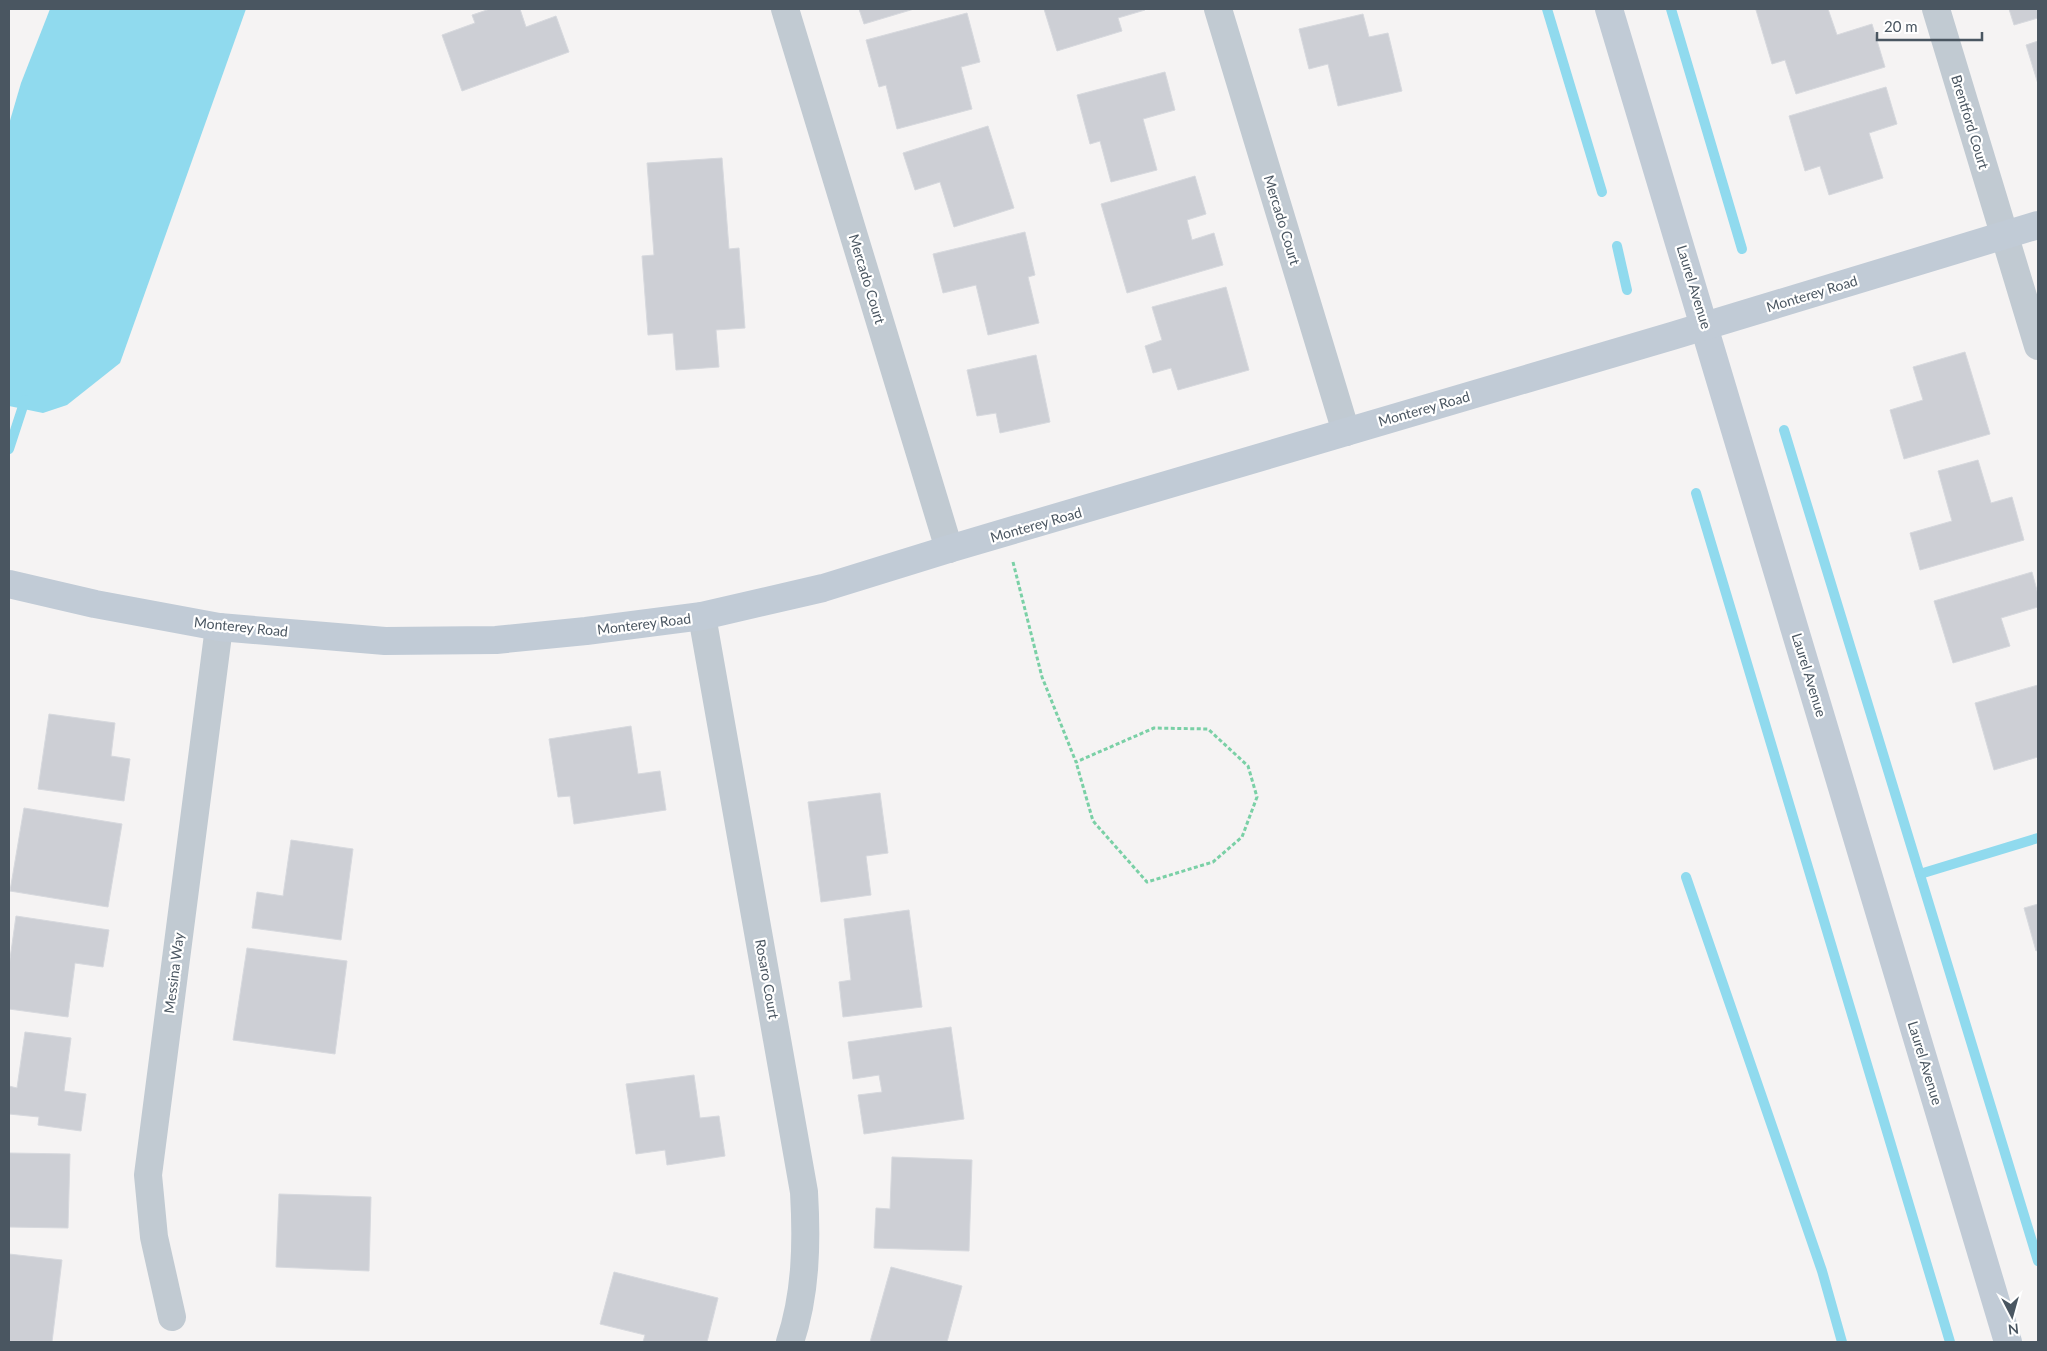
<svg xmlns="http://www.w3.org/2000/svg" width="2047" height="1351" viewBox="0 0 2047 1351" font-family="Lato,sans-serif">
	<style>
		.water { fill: #90daee }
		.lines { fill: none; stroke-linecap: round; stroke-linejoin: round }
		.stream { stroke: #90daee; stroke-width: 10 }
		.building { fill: #cdcfd5; stroke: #d7d9de }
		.path { stroke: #7ad0a6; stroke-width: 3; stroke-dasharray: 4 2.5; stroke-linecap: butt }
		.street { stroke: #c1cad2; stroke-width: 28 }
		.secondary { stroke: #c1cbd6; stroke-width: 28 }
		.labels { text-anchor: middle; stroke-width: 4.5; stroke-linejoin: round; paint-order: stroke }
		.street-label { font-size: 14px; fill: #4a5661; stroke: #fff }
	</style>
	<rect width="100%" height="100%" fill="#f5f3f3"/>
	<path class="water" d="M 50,9 L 246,9 L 120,363 L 67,405 L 43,413 L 9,406 L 9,124 L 21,83 Z"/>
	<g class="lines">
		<g class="stream">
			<path d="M 1547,9 L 1602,192"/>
			<path d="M 1671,9 L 1742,249"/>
			<path d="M 1617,246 L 1627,290"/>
			<path d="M 1784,430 L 2038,1261"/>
			<path d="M 9,449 L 25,400"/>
			<path d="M 1696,493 L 1950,1342"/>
			<path d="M 1920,874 L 2038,838"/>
			<path d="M 1686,877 L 1822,1271 L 1842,1342"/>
		</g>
	</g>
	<g class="building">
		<path d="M 490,9 L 520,9 L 526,27 L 556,16 L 569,52 L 462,91 L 442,35 L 475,23 L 472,15 Z"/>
		<path d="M 859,9 L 914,9 L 864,24 Z"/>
		<path d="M 1044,9 L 1145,9 L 1145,10 L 1118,18 L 1122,31 L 1057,51 Z"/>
		<path d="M 1759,9 L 1828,9 L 1837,35 L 1872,24 L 1885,67 L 1796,94 L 1785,60 L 1772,64 L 1756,10 Z"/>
		<path d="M 2009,9 L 2038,9 L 2038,18 L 2014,25 Z"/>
		<path d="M 967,13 L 980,62 L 961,67 L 972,109 L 897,129 L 886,85 L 879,87 L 866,40 Z"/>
		<path d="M 1363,14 L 1369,37 L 1388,33 L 1402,91 L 1338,106 L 1328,64 L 1309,69 L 1299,29 Z"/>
		<path d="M 2038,41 L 2038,84 L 2026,45 Z"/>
		<path d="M 1165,72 L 1175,110 L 1143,119 L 1157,170 L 1111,182 L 1100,141 L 1090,144 L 1077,95 Z"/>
		<path d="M 1886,87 L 1897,124 L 1869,133 L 1883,178 L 1829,195 L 1820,166 L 1805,171 L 1789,116 Z"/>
		<path d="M 988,126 L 1014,208 L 954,227 L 940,182 L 915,190 L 903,153 Z"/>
		<path d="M 722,158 L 729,249 L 739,248 L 745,328 L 716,330 L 719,367 L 676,370 L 673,333 L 648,335 L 642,256 L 654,255 L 647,163 Z"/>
		<path d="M 1195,176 L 1206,214 L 1187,220 L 1192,240 L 1214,233 L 1223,265 L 1127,293 L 1101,204 Z"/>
		<path d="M 1025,232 L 1035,275 L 1028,277 L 1039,323 L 988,335 L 976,285 L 943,293 L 933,254 Z"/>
		<path d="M 1226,287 L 1249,370 L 1178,390 L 1171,368 L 1153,373 L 1145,346 L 1162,340 L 1152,307 Z"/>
		<path d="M 1965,352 L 1990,434 L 1904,459 L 1890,410 L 1923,400 L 1913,367 Z"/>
		<path d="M 1036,355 L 1050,422 L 1000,433 L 996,413 L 977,416 L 967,370 Z"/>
		<path d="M 1978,460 L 1991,503 L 2012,497 L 2024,540 L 1920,570 L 1910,533 L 1952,521 L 1938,471 Z"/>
		<path d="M 2032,572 L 2038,594 L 2038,607 L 2001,618 L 2010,646 L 1953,663 L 1934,601 Z"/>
		<path d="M 2038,685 L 2038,757 L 1994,770 L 1975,703 Z"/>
		<path d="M 49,714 L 115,723 L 111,756 L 130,759 L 124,801 L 38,789 Z"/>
		<path d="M 631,726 L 638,774 L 660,771 L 666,810 L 574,824 L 570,796 L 558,797 L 549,739 Z"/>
		<path d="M 880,793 L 888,853 L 866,856 L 871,895 L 821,902 L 808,802 Z"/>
		<path d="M 24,808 L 122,824 L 108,907 L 10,891 Z"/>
		<path d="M 291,840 L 353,849 L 341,940 L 252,928 L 257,892 L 283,896 Z"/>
		<path d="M 2038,904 L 2038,950 L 2036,951 L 2024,908 Z"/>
		<path d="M 909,910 L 922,1007 L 843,1017 L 839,982 L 851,980 L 844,919 Z"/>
		<path d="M 16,916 L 109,930 L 103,967 L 75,963 L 68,1017 L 9,1009 L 9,966 Z"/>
		<path d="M 247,948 L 347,961 L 335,1054 L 233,1040 Z"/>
		<path d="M 951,1027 L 964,1119 L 864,1134 L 858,1095 L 882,1092 L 879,1075 L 853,1079 L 848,1042 Z"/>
		<path d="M 25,1032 L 71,1038 L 64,1091 L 86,1094 L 81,1131 L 38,1125 L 39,1117 L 9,1114 L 9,1086 L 17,1088 Z"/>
		<path d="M 694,1075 L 700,1118 L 719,1116 L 725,1156 L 667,1165 L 665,1150 L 636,1154 L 626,1084 Z"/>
		<path d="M 9,1153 L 70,1154 L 68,1228 L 9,1227 Z"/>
		<path d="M 892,1157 L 972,1160 L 969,1251 L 874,1248 L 876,1208 L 890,1209 Z"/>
		<path d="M 279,1194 L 371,1197 L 369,1271 L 276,1267 Z"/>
		<path d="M 9,1254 L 62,1260 L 52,1342 L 9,1342 Z"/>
		<path d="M 891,1267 L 962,1286 L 947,1342 L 870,1342 Z"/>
		<path d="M 614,1272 L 718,1298 L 707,1342 L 643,1342 L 645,1335 L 600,1324 Z"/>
	</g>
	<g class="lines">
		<path class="path" d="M 1013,562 L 1042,677 L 1076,762 L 1154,728 L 1208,729 L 1248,766 L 1257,797 L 1242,837 L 1213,862 L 1147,882 L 1093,821 L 1076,762"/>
		<g class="street">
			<path d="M 785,9 L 949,549"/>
			<path d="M 1218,9 L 1346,432"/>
			<path d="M 1936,9 L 2038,346"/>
			<path d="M 702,616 L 804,1192 C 807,1243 806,1294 790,1342"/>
			<path d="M 172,1317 L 154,1237 L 148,1175 L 219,627"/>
		</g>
		<g class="secondary">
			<path d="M 1609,9 L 2008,1342"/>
			<path d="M 9,584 L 95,604 L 219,627 L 385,641 L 496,640 L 586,631 L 702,616 L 823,588 L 949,549 L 1672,336 L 2038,225"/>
		</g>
	</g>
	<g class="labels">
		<g class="street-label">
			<text transform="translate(1970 122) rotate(73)" y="5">Brentford Court</text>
			<text transform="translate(1282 220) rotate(73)" y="5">Mercado Court</text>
			<text transform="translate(867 279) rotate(73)" y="5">Mercado Court</text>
			<text transform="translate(1694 287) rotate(73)" y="5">Laurel Avenue</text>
			<text transform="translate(1812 294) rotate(-17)" y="5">Monterey Road</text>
			<text transform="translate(1424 409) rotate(-16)" y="5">Monterey Road</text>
			<text transform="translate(1036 525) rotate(-16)" y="5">Monterey Road</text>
			<text transform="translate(644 624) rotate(-7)" y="5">Monterey Road</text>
			<text transform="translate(241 627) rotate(6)" y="5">Monterey Road</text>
			<text transform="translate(1809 675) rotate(73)" y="5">Laurel Avenue</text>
			<text transform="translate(174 973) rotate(-83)" y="5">Messina Way</text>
			<text transform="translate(767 979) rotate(80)" y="5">Rosaro Court</text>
			<text transform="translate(1925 1063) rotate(73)" y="5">Laurel Avenue</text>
		</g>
	</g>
	<rect width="2047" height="1351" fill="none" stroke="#4a5661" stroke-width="20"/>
	<g transform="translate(2012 1316) rotate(174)" stroke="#ffffff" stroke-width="4" paint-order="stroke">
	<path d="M0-4L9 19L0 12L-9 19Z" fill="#4a5661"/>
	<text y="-8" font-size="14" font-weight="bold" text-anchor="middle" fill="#4a5661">N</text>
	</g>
	<path d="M1877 32v8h105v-8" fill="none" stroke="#4a5661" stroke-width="2.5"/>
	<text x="1884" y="32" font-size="15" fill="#4a5661" stroke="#ffffff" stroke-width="4" paint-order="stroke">20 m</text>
</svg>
